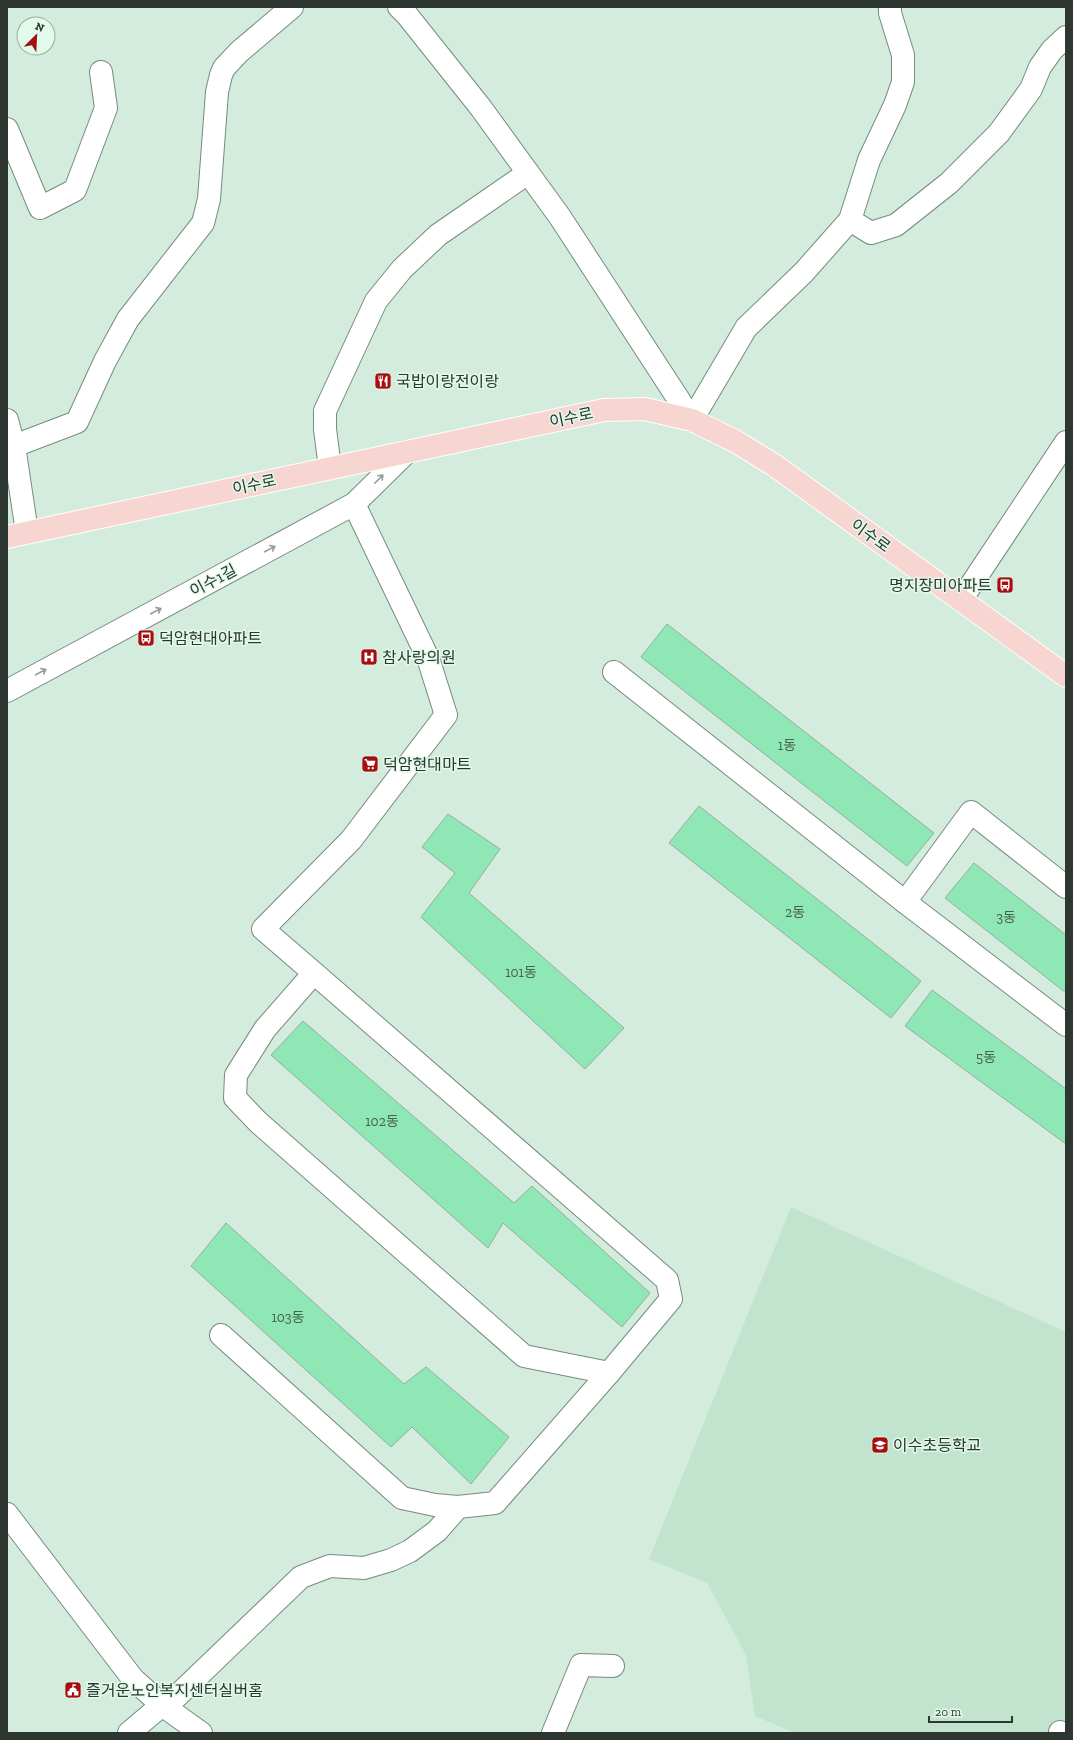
<svg xmlns="http://www.w3.org/2000/svg" width="1073" height="1740" viewBox="0 0 1073 1740" font-family="'Zilla Slab','Noto Sans KR',serif">
	<style>
		.built { fill: #c2e3ce }
		.building { fill: #8fe7b5; stroke: #95ad9e }
		.lines { fill: none; stroke-linecap: round; stroke-linejoin: round }
		.minor-casing { stroke: #758c7e; stroke-width: 24 }
		.major-casing { stroke: #fff; stroke-width: 24 }
		.minor { stroke: #fff; stroke-width: 22 }
		.major { stroke: #f7d6d2; stroke-width: 22 }
		.oneway { stroke: #969a98 }
		.labels { text-anchor: middle; stroke-width: 3; stroke-linejoin: round; paint-order: stroke }
		.number-label { font-size: 14px; fill: #466251 }
		.poi-label { font-size: 16px; fill: #2d3630; stroke: #e1faea; text-anchor: start }
		.street-label { font-size: 16px; fill: #2d3630; stroke: #e1faea }
	</style>
	<rect width="100%" height="100%" fill="#d4ecdd"/>
	<path class="built" d="M 791,1207 L 1066,1332 L 1066,1733 L 795,1733 L 755,1716 L 746,1655 L 707,1583 L 649,1559 Z"/>
	<g class="building">
		<path d="M 667,624 L 934,833 L 907,866 L 641,657 Z"/>
		<path d="M 699,806 L 921,981 L 891,1018 L 669,843 Z"/>
		<path d="M 448,814 L 500,849 L 469,893 L 624,1028 L 585,1069 L 421,917 L 455,873 L 422,847 Z"/>
		<path d="M 974,863 L 1066,935 L 1066,993 L 945,898 Z"/>
		<path d="M 932,990 L 1066,1089 L 1066,1144 L 905,1026 Z"/>
		<path d="M 303,1021 L 514,1203 L 532,1186 L 650,1293 L 622,1327 L 503,1223 L 488,1248 L 271,1055 Z"/>
		<path d="M 226,1223 L 404,1384 L 426,1367 L 509,1437 L 471,1484 L 412,1427 L 391,1447 L 191,1266 Z"/>
	</g>
	<g class="lines">
		<g class="minor-casing">
			<g id="minor">
				<path d="M 399,7 L 407,15 L 481,108 L 560,217 L 692,420 L 746,328 L 804,272 L 850,220 L 869,160 L 895,105 L 903,82 L 903,55 L 890,13 L 890,7"/>
				<path d="M 7,129 L 40,208 L 75,190 L 106,108 L 101,72"/>
				<path d="M 850,220 L 871,233 L 896,225 L 949,183 L 999,133 L 1031,89 L 1040,67 L 1052,50 L 1066,37"/>
				<path d="M 7,420 L 14,446 L 27,532"/>
				<path d="M 14,446 L 77,422 L 105,361 L 128,319 L 203,223 L 209,199 L 217,92 L 221,75 L 224,68 L 239,52 L 292,7"/>
				<path d="M 330,468 L 325,429 L 325,411 L 376,301 L 402,269 L 438,235 L 528,173"/>
				<path d="M 961,600 L 1066,442"/>
				<path d="M 614,672 L 905,902 L 1066,1025"/>
				<path d="M 7,691 L 354,504 L 407,452"/>
				<path d="M 905,902 L 971,812 L 1066,887"/>
				<path d="M 314,973 L 265,1029 L 236,1075 L 235,1098 L 258,1122 L 524,1356 L 609,1373 L 671,1299 L 667,1280 L 314,973 L 263,929 L 351,840 L 446,715 L 428,658 L 354,504"/>
				<path d="M 221,1335 L 402,1498 L 435,1505 L 458,1507 L 495,1503 L 609,1373"/>
				<path d="M 7,1514 L 133,1679 L 162,1705 L 201,1733"/>
				<path d="M 129,1733 L 162,1705 L 175,1698 L 301,1577 L 330,1566 L 364,1568 L 391,1560 L 410,1551 L 437,1531 L 458,1507"/>
				<path d="M 553,1733 L 581,1665 L 613,1666"/>
				<path d="M 1060,1733 L 1060,1732"/>
			</g>
		</g>
		<g class="major-casing">
			<path id="major" d="M 7,537 L 604,410 L 645,409 L 692,420 L 735,441 L 774,465 L 1066,676"/>
		</g>
		<use href="#minor" class="minor"/>
		<use href="#major" class="major"/>
	</g>
	<defs><path id="oneway-shaft" d="M-6 0H5M1.5-3L5.5 0L1.5 3" fill="none" stroke-width="1.6" stroke-linecap="round" stroke-linejoin="round"/></defs>
	<g class="oneway">
		<use href="#oneway-shaft" transform="translate(379 479) rotate(-45)"/>
		<use href="#oneway-shaft" transform="translate(270 549) rotate(-28)"/>
		<use href="#oneway-shaft" transform="translate(156 611) rotate(-28)"/>
		<use href="#oneway-shaft" transform="translate(41 672) rotate(-28)"/>
	</g>
	<defs>
		<g id="restaurant-square" transform="scale(0.9)"><rect x="-9" y="-9" width="18" height="18" rx="4" fill="#a50f12" stroke="#e1faea"/><path d="M-5-6h1v4h1v-4h1v4h1v-4h1v5L-1.5 .5V6h-2V.5L-5-1ZM5-6V6H3V1.5H1.5Q1.5-4 5-6Z" fill="#fff"/></g>
		<g id="bus-square" transform="scale(0.9)"><rect x="-9" y="-9" width="18" height="18" rx="4" fill="#a50f12" stroke="#e1faea"/><path d="M-5-6H5V4H4V6H2V4H-2V6H-4V4H-5ZM-3.5-4V0h7V-4ZM-3.5 1.2v1.5H-2V1.2ZM2 1.2v1.5H3.5V1.2Z" fill="#fff"/></g>
		<g id="hospital-square" transform="scale(0.9)"><rect x="-9" y="-9" width="18" height="18" rx="4" fill="#a50f12" stroke="#e1faea"/><path d="M-5-5h3v3.5h4V-5h3V5h-3V1.5h-4V5h-3Z" fill="#fff"/></g>
		<g id="supermarket-square" transform="scale(0.9)"><rect x="-9" y="-9" width="18" height="18" rx="4" fill="#a50f12" stroke="#e1faea"/><path d="M-6-5.5h2.5l.6 2H6L4.5 2H-2.5L-4.4-4H-6ZM-1.5 3.2a1.3 1.3 0 1 0 .1 0ZM3 3.2a1.3 1.3 0 1 0 .1 0Z" fill="#fff"/></g>
		<g id="school-square" transform="scale(0.9)"><rect x="-9" y="-9" width="18" height="18" rx="4" fill="#a50f12" stroke="#e1faea"/><path d="M0-5L7-2L0 1L-7-2ZM-4 1L0 2.5L4 1V4Q0 6-4 4Z" fill="#fff"/></g>
		<g id="civic-square" transform="scale(0.9)"><rect x="-9" y="-9" width="18" height="18" rx="4" fill="#a50f12" stroke="#e1faea"/><path d="M-.6-6.5H3V-4.5H.6V-3L4-1V1h2V6H-6V1h2V-1L-.6-3ZM-1.2 2.5V6h2.4V2.5Z" fill="#fff"/></g>
	</defs>
	<g fill-rule="evenodd">
		<use href="#restaurant-square" x="383" y="381"/>
		<use href="#bus-square" x="1005" y="585"/>
		<use href="#bus-square" x="146" y="638"/>
		<use href="#hospital-square" x="369" y="657"/>
		<use href="#supermarket-square" x="370" y="764"/>
		<use href="#school-square" x="880" y="1445"/>
		<use href="#civic-square" x="73" y="1690"/>
	</g>
	<g class="labels">
		<g class="number-label">
			<text x="787" y="750">1동</text>
			<text x="795" y="917">2동</text>
			<text x="1006" y="922">3동</text>
			<text x="521" y="977">101동</text>
			<text x="986" y="1062">5동</text>
			<text x="382" y="1126">102동</text>
			<text x="288" y="1322">103동</text>
		</g>
		<g class="poi-label">
			<text x="396" y="387">국밥이랑전이랑</text>
			<text x="992" y="591" text-anchor="end">명지장미아파트</text>
			<text x="159" y="644">덕암현대아파트</text>
			<text x="382" y="663">참사랑의원</text>
			<text x="383" y="770">덕암현대마트</text>
			<text x="893" y="1451">이수초등학교</text>
			<text x="86" y="1696">즐거운노인복지센터실버홈</text>
		</g>
		<g class="street-label">
			<text transform="translate(571 417) rotate(-12)" y="6">이수로</text>
			<text transform="translate(254 484) rotate(-12)" y="6">이수로</text>
			<text transform="translate(871 535) rotate(36)" y="6">이수로</text>
			<text transform="translate(213 580) rotate(-28)" y="6">이수1길</text>
		</g>
	</g>
	<rect width="1073" height="1740" fill="none" stroke="#2d3630" stroke-width="16"/>
	<g transform="translate(36 36) rotate(24)"><circle r="19" fill="#e1faea" stroke="#99aca0"/>
	<path d="M0-3L7 15L0 10L-7 15Z" fill="#a50f12"/>
	<text y="-6" font-size="11" font-weight="bold" text-anchor="middle" fill="#2d3630">N</text>
	</g>
	<path d="M929 1716v6h83v-6" fill="none" stroke="#2d3630" stroke-width="2"/>
	<text x="935" y="1716" font-size="12" fill="#2d3630" stroke="#e1faea" stroke-width="3" paint-order="stroke">20 m</text>
</svg>
